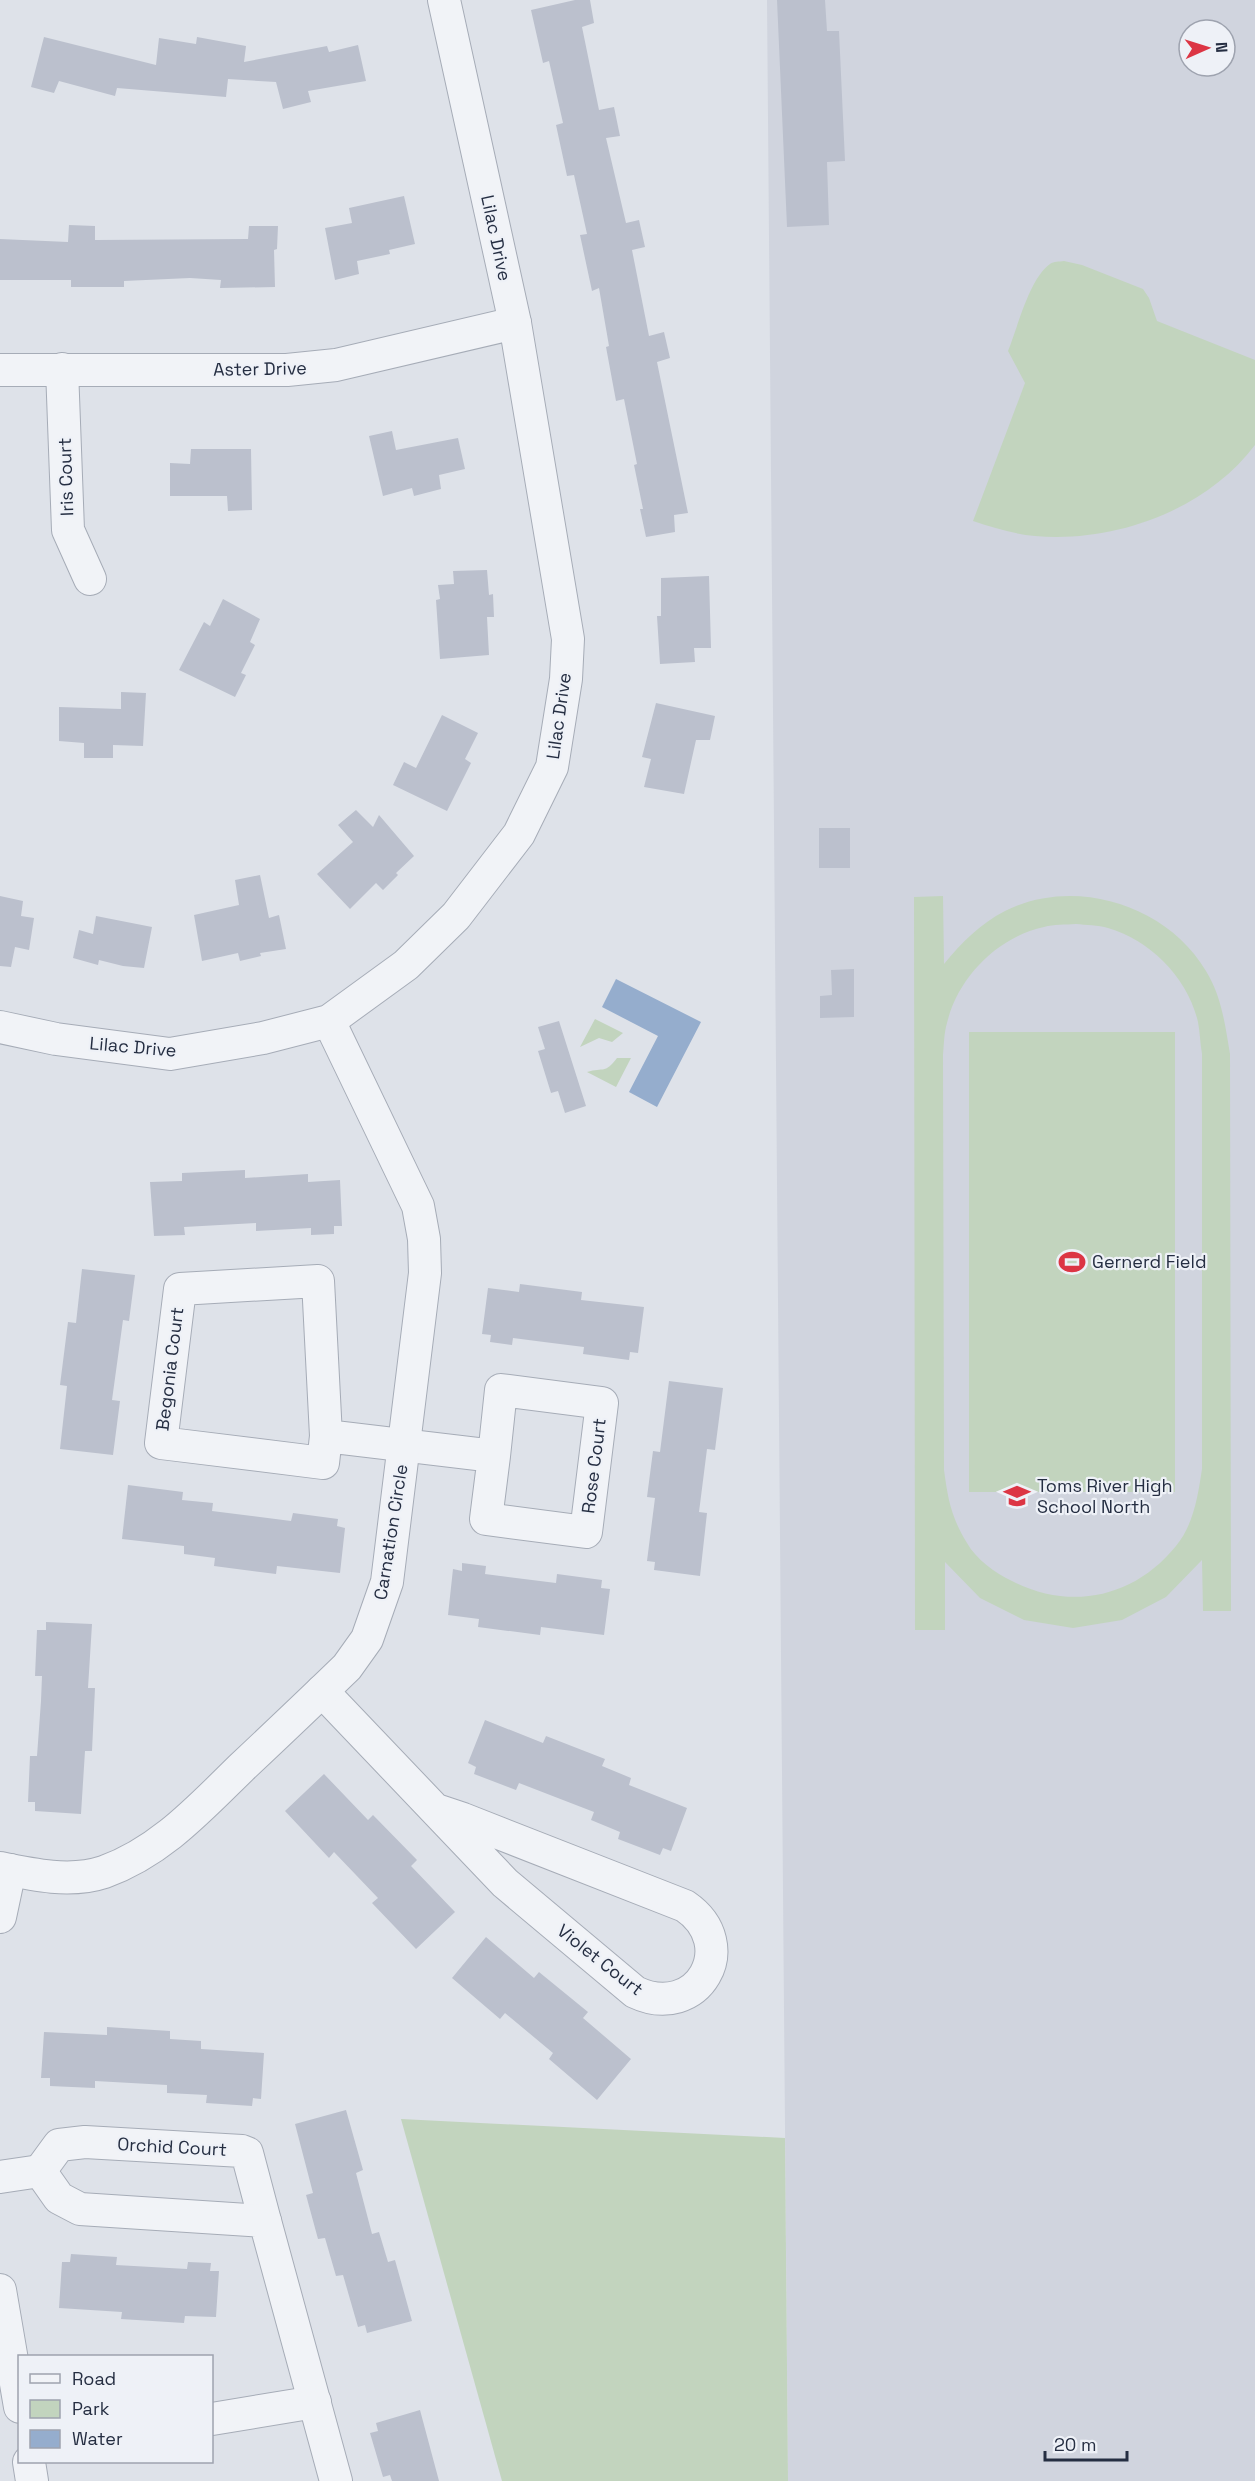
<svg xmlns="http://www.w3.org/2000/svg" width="1255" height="2481" viewBox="0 0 1255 2481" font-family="'Space Grotesk',sans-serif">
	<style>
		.built { fill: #d0d4de; fill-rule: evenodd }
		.green { fill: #c2d4be; fill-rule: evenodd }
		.water { fill: #95adcd }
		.building { fill: #bbc0cd }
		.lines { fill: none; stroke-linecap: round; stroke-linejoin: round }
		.minor-casing { stroke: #a6acb7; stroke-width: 34 }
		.minor { stroke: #f1f3f7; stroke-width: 32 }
		.labels { text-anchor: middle; stroke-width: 4.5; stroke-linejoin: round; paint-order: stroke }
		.street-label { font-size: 18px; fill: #252e42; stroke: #eef1f7 }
		.poi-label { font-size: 18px; fill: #252e42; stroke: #eef1f7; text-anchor: start }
	</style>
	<rect width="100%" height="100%" fill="#dee2e9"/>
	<path class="built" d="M 767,0 L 1255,0 L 1255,2481 L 788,2481 ZM 1189,30 L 1225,30 L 1225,66 L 1189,66 Z"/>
	<g class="green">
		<path d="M 1064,261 L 1082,265 L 1143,289 L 1149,298 L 1157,321 L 1255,360 L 1255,445 C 1206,510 1115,543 1035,536 C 1014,534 994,528 973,521 L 1025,383 L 1008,351 C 1018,327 1029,279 1050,264 C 1054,261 1059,262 1064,261 Z"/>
		<path d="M 943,896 L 944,964 C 962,942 980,924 1005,911 C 1075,876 1167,905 1206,971 C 1222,997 1225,1025 1230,1054 L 1231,1611 L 1203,1611 L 1202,1560 L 1166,1597 L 1122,1620 L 1073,1628 L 1024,1620 L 980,1598 L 945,1562 L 945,1630 L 915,1630 L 914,897 ZM 1076,924 C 1086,925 1098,925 1108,928 C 1150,940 1188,978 1198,1022 C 1200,1032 1200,1043 1202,1054 L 1202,1469 C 1198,1495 1194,1524 1176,1546 C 1134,1598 1070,1611 1012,1581 C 995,1573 976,1559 967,1543 C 951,1517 948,1499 944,1470 L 943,1055 C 944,1044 944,1033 947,1023 C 958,977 998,937 1044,927 C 1054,924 1065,925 1076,924 Z"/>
		<path d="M 595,1019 L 623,1033 L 612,1042 L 599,1038 L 580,1047 Z"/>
		<rect x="969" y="1032" width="206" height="460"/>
		<path d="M 617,1058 L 631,1058 L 616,1087 L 587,1072 C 604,1067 605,1074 617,1058 Z"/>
		<path d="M 401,2119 L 785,2138 L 788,2481 L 502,2481 Z"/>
	</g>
	<path class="water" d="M 616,979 L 701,1022 L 657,1107 L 629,1092 L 658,1036 L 602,1007 Z"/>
	<g class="building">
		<path d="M 575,0 L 590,0 L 594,23 L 582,27 L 599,110 L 614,107 L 620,136 L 606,138 L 626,223 L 639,220 L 645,247 L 632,250 L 649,336 L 664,332 L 670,358 L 657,362 L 688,513 L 674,515 L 675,532 L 646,537 L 640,509 L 643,509 L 634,465 L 637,464 L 624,399 L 616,401 L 606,347 L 609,346 L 599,288 L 592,291 L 580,235 L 587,234 L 574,175 L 567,176 L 556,125 L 563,123 L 549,61 L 543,63 L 531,10 Z"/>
		<path d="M 777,0 L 825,0 L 827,31 L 839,31 L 845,161 L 827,162 L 829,225 L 787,227 Z"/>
		<path d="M 44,37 L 156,65 L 159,38 L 196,44 L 197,37 L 246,46 L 244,62 L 327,46 L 329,52 L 358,45 L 366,81 L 308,91 L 311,102 L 283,109 L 276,82 L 228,79 L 226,97 L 117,88 L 115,96 L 59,81 L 54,93 L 31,87 Z"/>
		<path d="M 404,196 L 415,244 L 389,250 L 390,254 L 357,261 L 359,274 L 335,280 L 325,228 L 352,223 L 349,208 Z"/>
		<path d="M 69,225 L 95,226 L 95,240 L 248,239 L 249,226 L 278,226 L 277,249 L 274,250 L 275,287 L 220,288 L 221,280 L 190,278 L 124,281 L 124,287 L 71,287 L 71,280 L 0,280 L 0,239 L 68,242 Z"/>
		<path d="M 392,431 L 396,450 L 458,438 L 465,469 L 439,475 L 441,489 L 414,496 L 412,488 L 383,496 L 369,436 Z"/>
		<path d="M 191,449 L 251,449 L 252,510 L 228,511 L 227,496 L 170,496 L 170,463 L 190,464 Z"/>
		<path d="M 487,570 L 489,595 L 493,594 L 494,617 L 487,617 L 489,655 L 440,659 L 436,600 L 440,599 L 438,585 L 454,584 L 453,571 Z"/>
		<path d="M 709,576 L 711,648 L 694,648 L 695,662 L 660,664 L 657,616 L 661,616 L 661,578 Z"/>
		<path d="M 223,599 L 260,619 L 250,642 L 255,645 L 241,673 L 246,675 L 235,697 L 179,670 L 204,622 L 210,626 Z"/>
		<path d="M 121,692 L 146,693 L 143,746 L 113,745 L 113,758 L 84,758 L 84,743 L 59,741 L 59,707 L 121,709 Z"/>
		<path d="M 656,703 L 715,716 L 710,740 L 696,740 L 684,794 L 644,787 L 651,759 L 642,757 Z"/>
		<path d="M 442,715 L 478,733 L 465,759 L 471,763 L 447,811 L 393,785 L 404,762 L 416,768 Z"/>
		<path d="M 356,810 L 373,827 L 379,815 L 414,856 L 396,873 L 398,875 L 383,890 L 376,883 L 350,909 L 317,874 L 353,842 L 338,825 Z"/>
		<rect x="819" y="828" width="31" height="40"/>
		<path d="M 260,875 L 269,918 L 279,915 L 286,949 L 260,953 L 261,956 L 240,961 L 238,953 L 202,961 L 194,915 L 239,905 L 235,880 Z"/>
		<path d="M 0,896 L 23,901 L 21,916 L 34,918 L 29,950 L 15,947 L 11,967 L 0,966 Z"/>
		<path d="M 96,916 L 152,927 L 144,968 L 123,966 L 99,960 L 98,965 L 73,958 L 79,930 L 93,934 Z"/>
		<path d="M 854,969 L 854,1017 L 820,1018 L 820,996 L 832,995 L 831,970 Z"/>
		<path d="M 559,1021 L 586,1106 L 565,1113 L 558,1091 L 551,1093 L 538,1051 L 545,1049 L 538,1027 Z"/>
		<path d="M 245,1170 L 245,1178 L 308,1174 L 308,1182 L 340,1180 L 342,1226 L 334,1226 L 334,1234 L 311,1235 L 311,1228 L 256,1231 L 256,1223 L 184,1227 L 185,1235 L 154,1236 L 150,1182 L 182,1181 L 182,1173 Z"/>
		<path d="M 82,1269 L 135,1275 L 129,1321 L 123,1320 L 112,1400 L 120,1401 L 113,1455 L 60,1449 L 67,1386 L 60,1385 L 68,1322 L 76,1323 Z"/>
		<path d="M 520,1284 L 582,1292 L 581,1300 L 644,1307 L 638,1353 L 630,1352 L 629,1360 L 583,1354 L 584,1347 L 544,1342 L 513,1338 L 512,1345 L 490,1342 L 491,1335 L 482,1334 L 488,1288 L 519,1292 Z"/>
		<path d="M 669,1381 L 723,1388 L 715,1450 L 707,1449 L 699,1512 L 707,1513 L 700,1576 L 654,1570 L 655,1562 L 647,1561 L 655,1498 L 647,1497 L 653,1451 L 660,1452 Z"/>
		<path d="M 128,1485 L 183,1492 L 182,1500 L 213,1503 L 212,1511 L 291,1521 L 293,1513 L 338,1519 L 337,1526 L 345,1528 L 340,1573 L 277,1566 L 276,1574 L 214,1566 L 215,1558 L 184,1554 L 184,1546 L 122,1539 Z"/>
		<path d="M 462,1563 L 486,1566 L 485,1574 L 556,1583 L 557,1574 L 602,1580 L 601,1588 L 610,1589 L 604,1635 L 541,1627 L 540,1635 L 478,1627 L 479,1619 L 448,1615 L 453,1569 L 462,1571 Z"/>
		<path d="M 46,1622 L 92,1624 L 88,1688 L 95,1688 L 92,1751 L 85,1751 L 81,1814 L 35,1811 L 35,1802 L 28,1802 L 30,1756 L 37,1756 L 41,1701 L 42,1676 L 35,1676 L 37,1630 L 46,1630 Z"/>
		<path d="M 485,1720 L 543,1743 L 546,1736 L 605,1759 L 602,1766 L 631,1778 L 629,1785 L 687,1808 L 671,1851 L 663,1848 L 660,1855 L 618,1839 L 620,1832 L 591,1820 L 594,1812 L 519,1783 L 516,1790 L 474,1774 L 476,1767 L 468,1763 Z"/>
		<path d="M 324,1774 L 368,1820 L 373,1815 L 417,1860 L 411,1866 L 455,1912 L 416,1949 L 372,1903 L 378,1898 L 334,1852 L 329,1858 L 285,1811 Z"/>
		<path d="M 486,1937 L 534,1978 L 539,1972 L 588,2012 L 583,2018 L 631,2059 L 597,2100 L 549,2059 L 553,2053 L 505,2013 L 500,2019 L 452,1978 Z"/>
		<path d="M 107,2027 L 170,2031 L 170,2039 L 201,2041 L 201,2049 L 264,2053 L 261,2099 L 253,2098 L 252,2106 L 206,2103 L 207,2095 L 167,2093 L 167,2085 L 95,2081 L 95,2088 L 72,2087 L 50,2086 L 50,2078 L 41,2078 L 44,2032 L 107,2035 Z"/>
		<path d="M 346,2110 L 363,2170 L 356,2173 L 372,2234 L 379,2232 L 388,2262 L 395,2260 L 412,2321 L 367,2333 L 365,2325 L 358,2327 L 343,2275 L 336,2276 L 325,2238 L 318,2239 L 306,2195 L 313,2193 L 295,2124 Z"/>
		<path d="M 71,2254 L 117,2257 L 116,2265 L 187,2269 L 188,2262 L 211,2263 L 210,2271 L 219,2271 L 216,2317 L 185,2316 L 184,2323 L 121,2319 L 122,2312 L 59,2308 L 62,2262 L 70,2262 Z"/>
		<path d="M 420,2410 L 439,2481 L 392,2481 L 390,2475 L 383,2477 L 370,2433 L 378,2431 L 376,2423 Z"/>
	</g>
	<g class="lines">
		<g class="minor-casing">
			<g id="minor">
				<path d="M 62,369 L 68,530 L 90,579"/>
				<path d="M 0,370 L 287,370 L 336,365 L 515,323"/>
				<path d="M 0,1027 L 56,1039 L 170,1054 L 263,1038 L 329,1021 L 406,965 L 456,916 L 519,834 L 552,767 L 566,679 L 568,639 L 515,323 L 444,0"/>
				<path d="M 326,1436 L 318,1281 L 180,1289 L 161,1443 L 323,1463 L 326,1436 L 494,1456 L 486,1519 L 586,1532 L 602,1403 L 501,1390 L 494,1456"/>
				<path d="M 322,1691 L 505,1883 L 635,1992 C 698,2022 742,1945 685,1906 L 463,1819 L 436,1810"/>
				<path d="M 0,1868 C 33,1875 71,1883 104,1872 C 160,1852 199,1809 241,1768 C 276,1735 312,1701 347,1667 L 367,1639 L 387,1582 L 425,1273 L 424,1239 L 418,1206 L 329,1021"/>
				<path d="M 0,1917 L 10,1870"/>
				<path d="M 40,2171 L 59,2145 L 85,2142 L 242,2151 L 247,2153 L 265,2221"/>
				<path d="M 0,2177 L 40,2171 L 59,2198 L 80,2209 L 265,2221 L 336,2481"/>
				<path d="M 0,2290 L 20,2407"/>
				<path d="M 212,2419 L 315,2402"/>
				<path d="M 29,2462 L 32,2481"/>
			</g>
		</g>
		<use href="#minor" class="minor"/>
	</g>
	<defs>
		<g id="stadium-bare" transform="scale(2.07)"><path d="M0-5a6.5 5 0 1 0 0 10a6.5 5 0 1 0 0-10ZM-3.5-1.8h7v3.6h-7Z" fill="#dc3544" stroke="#eef1f7" stroke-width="2.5" paint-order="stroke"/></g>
		<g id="school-bare" transform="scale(2.07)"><path d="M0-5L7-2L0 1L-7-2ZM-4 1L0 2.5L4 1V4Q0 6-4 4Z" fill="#dc3544" stroke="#eef1f7" stroke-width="2.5" paint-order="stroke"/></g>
	</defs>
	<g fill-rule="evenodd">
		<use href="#stadium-bare" x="1072" y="1262"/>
		<use href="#school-bare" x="1017" y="1496"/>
	</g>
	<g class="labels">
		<g class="street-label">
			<text transform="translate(496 238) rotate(78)" y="6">Lilac Drive</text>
			<text transform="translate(260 369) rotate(-1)" y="6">Aster Drive</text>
			<text transform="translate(66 477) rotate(-92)" y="6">Iris Court</text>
			<text transform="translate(559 716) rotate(-82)" y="6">Lilac Drive</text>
			<text transform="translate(133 1047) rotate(5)" y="6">Lilac Drive</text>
			<text transform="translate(170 1369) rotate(-83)" y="6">Begonia Court</text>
			<text transform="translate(594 1466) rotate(-83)" y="6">Rose Court</text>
			<text transform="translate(391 1532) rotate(-81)" y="6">Carnation Circle</text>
			<text transform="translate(600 1960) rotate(38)" y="6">Violet Court</text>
			<text transform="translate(172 2147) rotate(3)" y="6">Orchid Court</text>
		</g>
		<g class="poi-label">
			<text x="1092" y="1268">Gernerd Field</text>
			<text x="1037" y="1492">Toms River High<tspan x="1037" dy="21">School North</tspan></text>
		</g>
	</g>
	<rect x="18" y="2355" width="195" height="108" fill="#eef1f7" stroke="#9ea3af" stroke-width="1.5"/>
	<rect x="30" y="2374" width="30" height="9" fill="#f1f3f7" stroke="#9ea3af" stroke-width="1.5"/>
	<text x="72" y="2385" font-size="18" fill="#252e42">Road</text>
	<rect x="30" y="2400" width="30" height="18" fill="#c2d4be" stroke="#9ea3af" stroke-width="1.5"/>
	<text x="72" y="2415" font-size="18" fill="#252e42">Park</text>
	<rect x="30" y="2430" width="30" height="18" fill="#95adcd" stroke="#9ea3af" stroke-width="1.5"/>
	<text x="72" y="2445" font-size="18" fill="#252e42">Water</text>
	<g transform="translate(1207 48) rotate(87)"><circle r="28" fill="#eef1f7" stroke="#9ea3af" stroke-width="1.5"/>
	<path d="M0-4.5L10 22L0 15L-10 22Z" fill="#dc3544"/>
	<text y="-9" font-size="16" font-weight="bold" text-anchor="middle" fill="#252e42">N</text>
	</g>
	<path d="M1045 2451v9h82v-9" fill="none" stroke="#252e42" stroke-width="3"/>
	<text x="1054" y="2451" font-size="18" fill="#252e42" stroke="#eef1f7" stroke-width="4.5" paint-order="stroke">20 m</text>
</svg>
